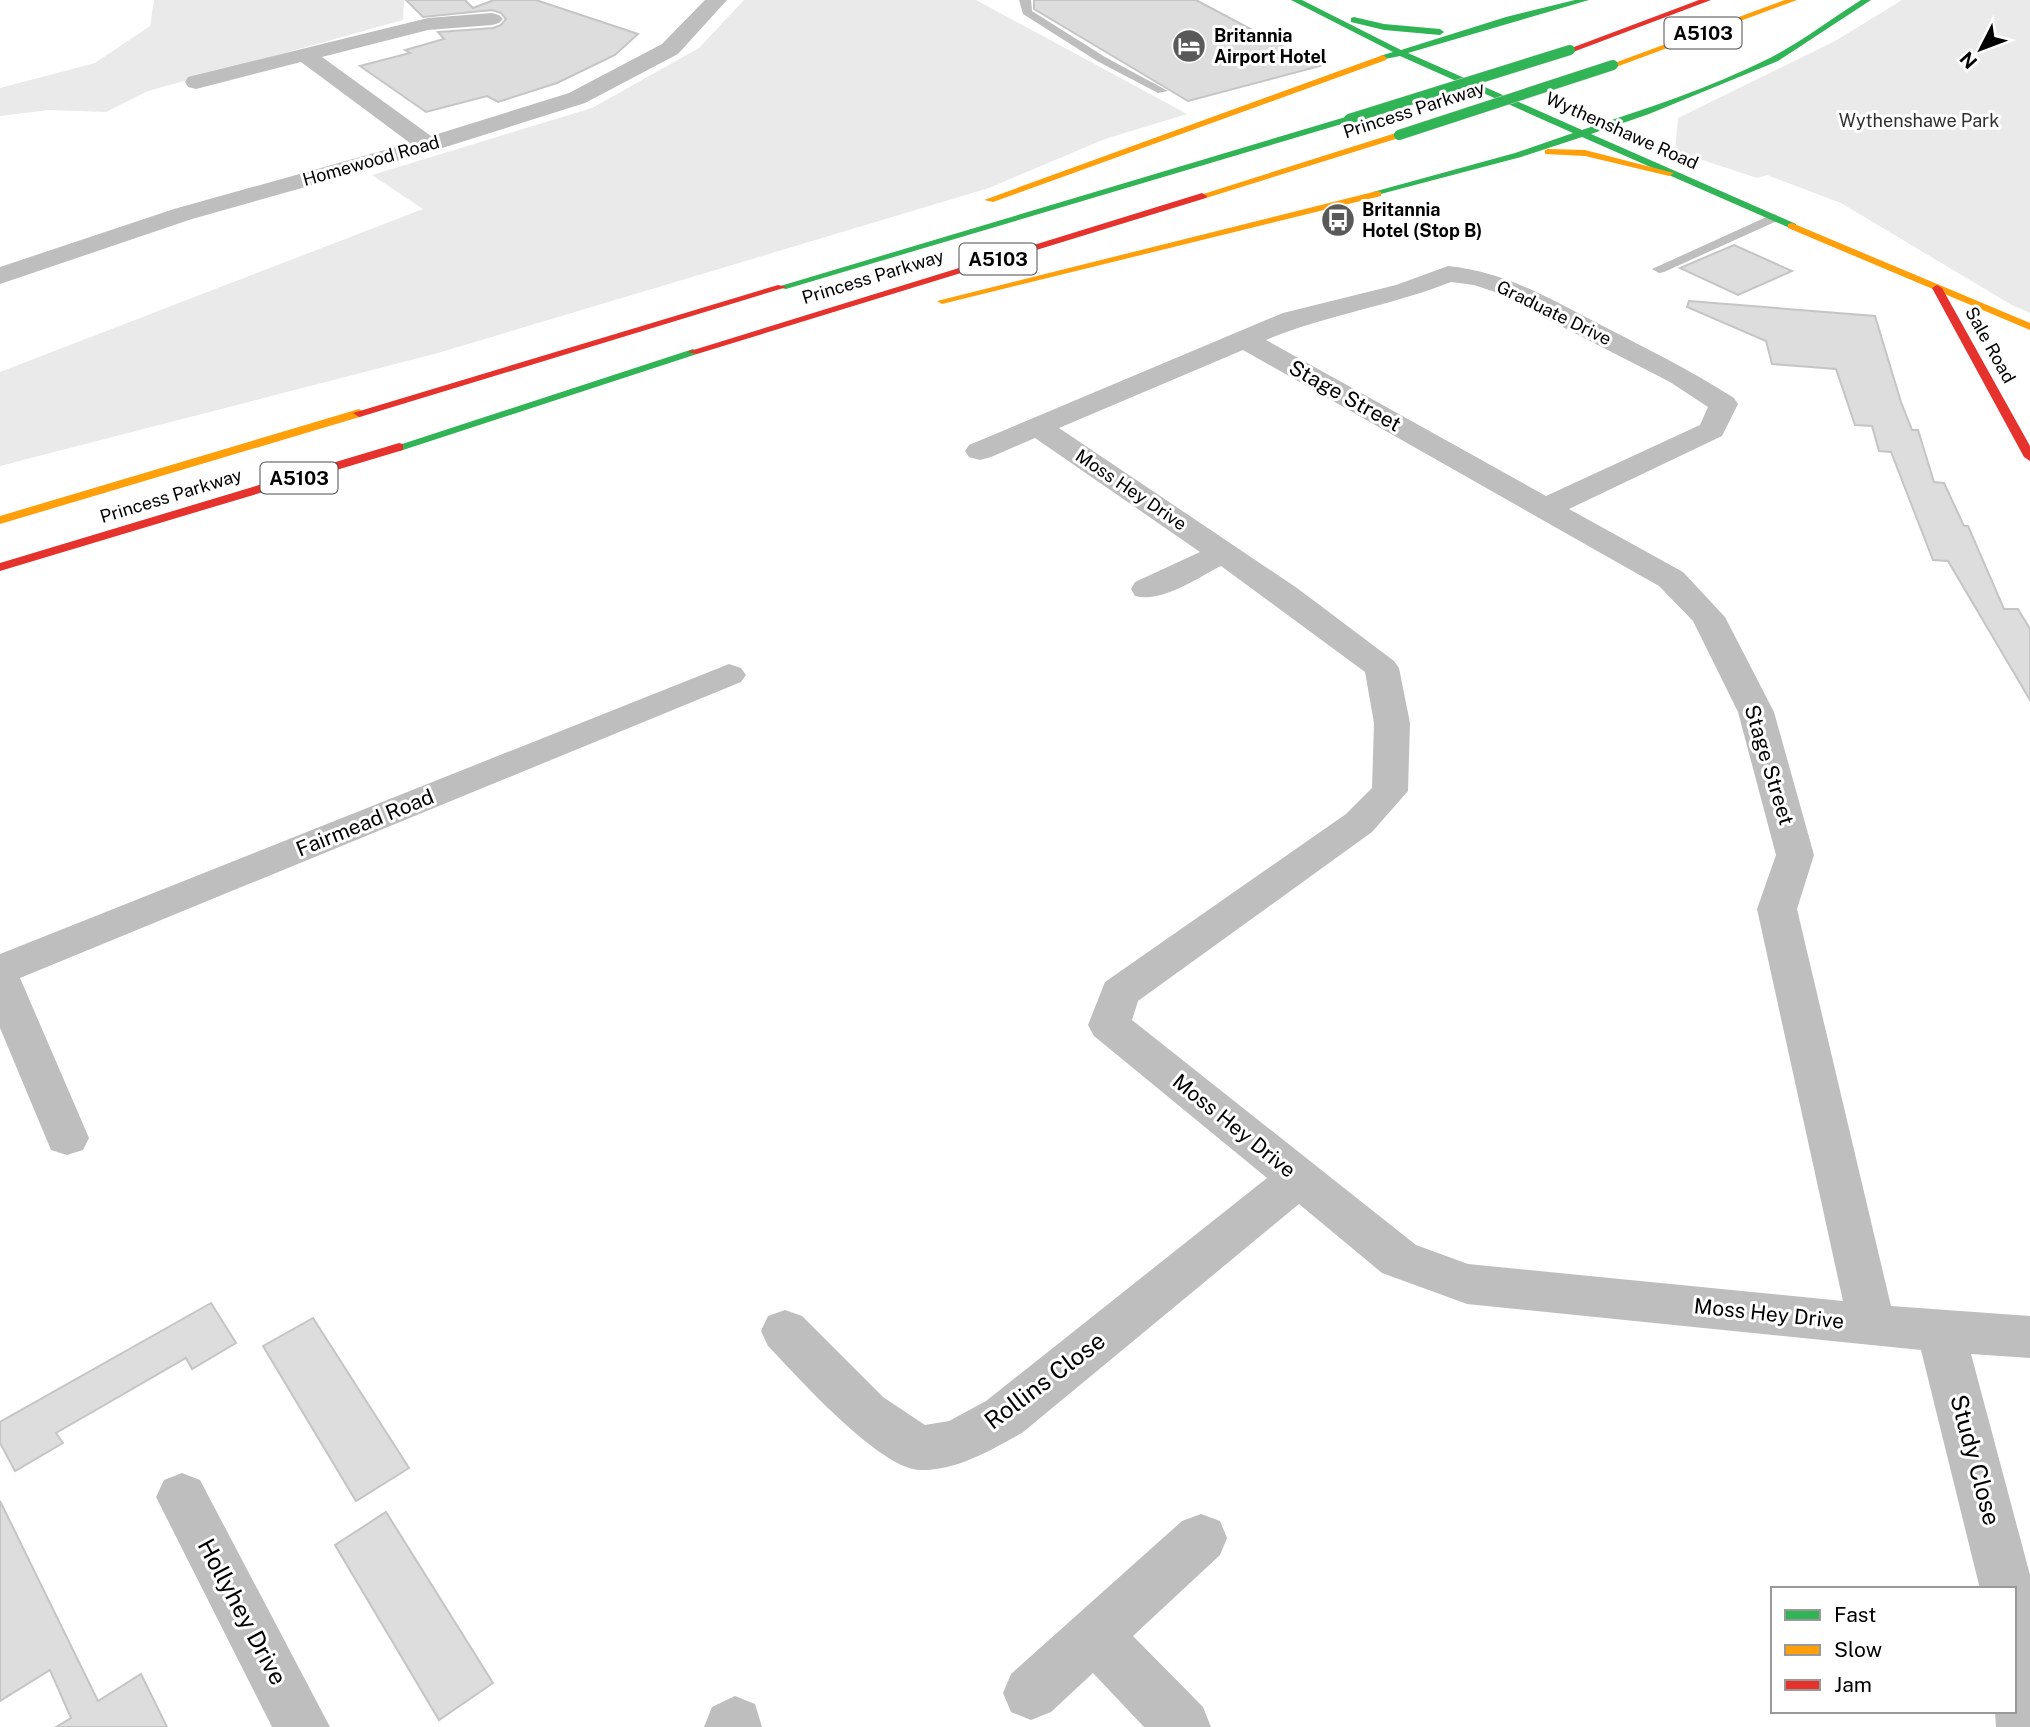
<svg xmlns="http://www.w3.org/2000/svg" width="2030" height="1727" viewBox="0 0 2030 1727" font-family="'Public Sans',sans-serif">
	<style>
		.green { fill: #eaeaea }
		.building { fill: #ddd; stroke: #c5c5c5; stroke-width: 2 }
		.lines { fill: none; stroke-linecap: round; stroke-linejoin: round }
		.lane { fill: #bebebe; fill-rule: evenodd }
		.street { fill: #bebebe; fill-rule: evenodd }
		.fast { fill: #30b455; fill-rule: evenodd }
		.slow { fill: #ff9f0a; fill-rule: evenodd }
		.jam { fill: #e5322d; fill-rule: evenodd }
		.fast-bridge-casing { stroke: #dbdbdb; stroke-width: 11; stroke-linecap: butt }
		.fast-bridge { stroke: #30b455; stroke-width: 10 }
		.labels { text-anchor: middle; stroke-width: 6; stroke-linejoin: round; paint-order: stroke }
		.far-poi-label { font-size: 18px; font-weight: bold; fill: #000; stroke: #fff; text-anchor: start }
		.far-street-label { font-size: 18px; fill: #000; stroke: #fff }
		.far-park-label { font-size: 18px; fill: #303030; stroke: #fff }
		.shield { fill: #fff; stroke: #4c4c4c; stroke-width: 2 }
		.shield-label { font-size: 19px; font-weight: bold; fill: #000 }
		.street-label { font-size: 21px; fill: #000; stroke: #fff }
		.near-street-label { font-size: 24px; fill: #000; stroke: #fff }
	</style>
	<rect width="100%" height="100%" fill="#fff"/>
	<g class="green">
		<path d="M 154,0 L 404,0 L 403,20 L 148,91 L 106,112 L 49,110 L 0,116 L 0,88 L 95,63 L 150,26 Z"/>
		<path d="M 744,0 L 976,0 L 1187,114 L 1105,139 L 989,188 L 438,353 L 0,466 L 0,372 L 423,209 L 372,175 L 592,108 L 699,48 Z"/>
		<path d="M 1902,0 L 2030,0 L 2030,313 L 2010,304 L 1841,203 L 1767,175 L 1757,178 L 1675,151 L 1678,118 L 1835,41 Z"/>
	</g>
	<g class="building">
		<path d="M 406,0 L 465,0 L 473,8 L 494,0 L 536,0 L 638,34 L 615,55 L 557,83 L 498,102 L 487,96 L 426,112 L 360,66 L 410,53 L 405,50 L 444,39 L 438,32 L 493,28 L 501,25 L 506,19 L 501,13 L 492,10 L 423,17 Z"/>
		<path d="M 1034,0 L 1196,0 L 1320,66 L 1188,101 L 1034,9 Z"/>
		<path d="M 1734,245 L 1792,271 L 1738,295 L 1680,268 Z"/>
		<path d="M 1689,301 L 1875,316 L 1901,402 L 1912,430 L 1918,430 L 1934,482 L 1944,483 L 1964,526 L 1968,526 L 2004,609 L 2018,609 L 2030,629 L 2030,700 L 1948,561 L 1933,560 L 1891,452 L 1879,451 L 1872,426 L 1855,425 L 1836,369 L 1772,364 L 1766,341 L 1687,307 Z"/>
		<path d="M 211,1303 L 236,1343 L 192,1369 L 186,1358 L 56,1433 L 63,1443 L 15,1471 L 0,1443 L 0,1422 Z"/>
		<path d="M 313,1318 L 409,1468 L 356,1501 L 263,1346 Z"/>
		<path d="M 0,1501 L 98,1701 L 141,1674 L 167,1727 L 56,1727 L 71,1718 L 50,1670 L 0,1701 Z"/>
		<path d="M 386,1512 L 493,1683 L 439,1720 L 335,1545 Z"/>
	</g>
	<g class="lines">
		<g class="lane">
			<path d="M 1019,0 L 1031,0 L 1032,11 L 1105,57 L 1168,91 L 1158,93 L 1097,61 L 1023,14 Z"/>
			<path d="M 1773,214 L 1777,215 L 1777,221 L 1664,272 L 1659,273 L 1652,269 Z"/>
		</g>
		<g class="street">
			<path d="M 705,0 L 727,0 L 678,54 L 585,103 L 436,150 L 192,219 L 0,284 L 0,267 L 174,209 L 410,143 L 301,62 L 196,89 L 188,87 L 185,82 L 188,77 L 428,18 L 492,13 L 499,15 L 503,19 L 499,23 L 492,25 L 428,30 L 322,57 L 431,136 L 569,93 L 662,44 Z"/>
			<path d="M 1448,266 C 1505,272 1547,297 1597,323 C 1644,347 1690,370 1734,398 L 1738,404 L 1722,436 L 1569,509 L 1683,572 L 1725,617 L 1774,712 L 1814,855 L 1797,909 L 1891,1306 L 2030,1316 L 2030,1358 L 1971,1354 L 2030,1575 L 2030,1727 L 1996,1727 L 1995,1711 L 2014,1711 L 2014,1589 L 1980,1589 L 1921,1350 L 1467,1304 L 1382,1273 L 1299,1204 L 1022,1433 C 990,1450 959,1470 921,1470 C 880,1470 797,1376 768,1346 L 761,1331 L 768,1316 L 785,1310 L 802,1316 L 883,1397 L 925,1425 L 949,1421 L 986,1401 L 1267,1178 L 1094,1036 L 1088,1025 L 1105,982 L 1346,814 L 1372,788 L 1374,723 L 1365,672 L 1221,566 C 1197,578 1163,603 1135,596 L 1131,589 L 1135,582 L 1200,552 L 1035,438 L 991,457 L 980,460 L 969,457 L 965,451 L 969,445 L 1283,313 L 1396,285 ZM 1451,282 L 1474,285 L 1495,292 L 1670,382 L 1708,407 L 1700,425 L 1546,496 L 1266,340 C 1326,315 1390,306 1451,282 ZM 1243,350 L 1659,586 L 1693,621 L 1738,712 L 1776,855 L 1757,909 L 1843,1301 L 1468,1264 L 1416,1245 L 1132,1020 L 1138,1001 L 1372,832 L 1408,791 L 1410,723 L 1399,668 L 1394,661 L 1297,588 L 1059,428 Z"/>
			<path d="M 729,664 L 741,668 L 746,675 L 741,682 L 20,978 L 89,1138 L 83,1150 L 67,1155 L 51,1150 L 0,1028 L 0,954 Z"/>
			<path d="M 182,1473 L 200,1480 L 330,1727 L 272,1727 L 156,1497 L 164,1480 Z"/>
			<path d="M 1201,1514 L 1220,1521 L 1227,1538 L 1220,1555 L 1133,1636 L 1203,1707 L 1211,1727 L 1144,1727 L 1093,1673 L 1051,1712 L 1031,1720 L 1011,1712 L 1003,1693 L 1011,1674 L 1182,1521 Z"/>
			<path d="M 735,1696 L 755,1704 L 762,1727 L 704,1727 L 712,1707 Z"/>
		</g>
		<g class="fast">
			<path d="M 1291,0 L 1302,0 L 1401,50 L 1506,17 L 1575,0 L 1589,0 L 1408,53 L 1582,130 C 1645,109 1710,88 1770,58 C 1801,42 1831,19 1861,0 L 1871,0 L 1778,61 L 1649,114 L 1591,134 L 1796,224 L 1796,228 L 1792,229 L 1582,137 L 1521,157 L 1373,196 L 1373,192 L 1515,153 L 1573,133 L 1400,56 L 1380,60 L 1380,56 L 1393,52 Z"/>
			<path d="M 1354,17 L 1384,24 L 1440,29 L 1444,32 L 1440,35 L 1384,30 L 1351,22 L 1351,18 Z"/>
			<path d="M 1349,116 L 1354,119 L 1352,121 L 786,289 L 777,287 Z"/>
			<path d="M 693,349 L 699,352 L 697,354 L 403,450 L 399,451 L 393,447 Z"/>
		</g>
		<g class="slow">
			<path d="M 1785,0 L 1797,0 L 1616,67 L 1609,65 Z"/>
			<path d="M 1383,55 L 1387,58 L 1386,60 L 993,202 L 984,200 Z"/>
			<path d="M 1399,132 L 1404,135 L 1402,137 L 1206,198 L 1197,196 Z"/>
			<path d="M 1548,149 L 1585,150 L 1674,173 L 1669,176 L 1585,156 L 1545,154 L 1545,150 Z"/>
			<path d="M 1377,191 L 1381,192 L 1381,196 L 942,304 L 937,301 Z"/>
			<path d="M 1792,223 L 2030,323 L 2030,330 L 1788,228 L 1788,224 Z"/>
			<path d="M 359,409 L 365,413 L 363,416 L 0,524 L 0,516 Z"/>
		</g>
		<g class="jam">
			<path d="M 1699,0 L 1711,0 L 1573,52 L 1566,50 Z"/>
			<path d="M 1202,193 L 1207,196 L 1206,198 L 697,354 L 687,352 Z"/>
			<path d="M 778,285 L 787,287 L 363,416 L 359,417 L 353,413 Z"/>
			<path d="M 1937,285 L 1942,288 L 2030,446 L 2030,461 L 2024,457 L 1932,288 Z"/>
			<path d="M 399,443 L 403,444 L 403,450 L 0,571 L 0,563 Z"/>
		</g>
		<g class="fast-bridge-casing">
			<g id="fast-bridge">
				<path d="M 1349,119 L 1570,50"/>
				<path d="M 1399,135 L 1613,65"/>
			</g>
		</g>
		<use href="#fast-bridge" class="fast-bridge"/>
	</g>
	<defs>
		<g id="hotel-disc" transform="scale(1.75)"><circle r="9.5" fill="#595959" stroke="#fff"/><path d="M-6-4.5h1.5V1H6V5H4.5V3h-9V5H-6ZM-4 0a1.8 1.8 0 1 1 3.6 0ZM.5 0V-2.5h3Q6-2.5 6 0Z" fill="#fff"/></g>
		<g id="bus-disc" transform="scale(1.75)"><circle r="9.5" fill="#595959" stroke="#fff"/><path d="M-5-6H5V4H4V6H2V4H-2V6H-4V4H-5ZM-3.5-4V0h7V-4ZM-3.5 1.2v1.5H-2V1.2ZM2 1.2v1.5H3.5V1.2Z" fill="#fff"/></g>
	</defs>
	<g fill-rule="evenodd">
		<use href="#hotel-disc" x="1189" y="46"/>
		<use href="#bus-disc" x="1338" y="220"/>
	</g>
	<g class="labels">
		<g class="far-poi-label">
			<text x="1214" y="42">Britannia<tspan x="1214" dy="21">Airport Hotel</tspan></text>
			<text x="1362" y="216">Britannia<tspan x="1362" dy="21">Hotel (Stop B)</tspan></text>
		</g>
		<g class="far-street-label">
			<text transform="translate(1414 110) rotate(-18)" y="6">Princess Parkway</text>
			<text transform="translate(1622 131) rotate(24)" y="6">Wythenshawe Road</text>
			<text transform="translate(371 161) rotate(-16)" y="6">Homewood Road</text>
			<text transform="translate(873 277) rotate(-17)" y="6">Princess Parkway</text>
			<text transform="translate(1554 313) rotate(26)" y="6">Graduate Drive</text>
			<text transform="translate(1990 345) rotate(61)" y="6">Sale Road</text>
			<text transform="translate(1131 490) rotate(34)" y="6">Moss Hey Drive</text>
			<text transform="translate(171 496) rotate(-17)" y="6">Princess Parkway</text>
		</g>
		<g class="far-park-label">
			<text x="1919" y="127">Wythenshawe Park</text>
		</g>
		<g class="shield">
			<rect x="1664.5" y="17.5" width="77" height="31" rx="5"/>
			<rect x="959.5" y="243.5" width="77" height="31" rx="5"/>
			<rect x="260.5" y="462.5" width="77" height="31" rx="5"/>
		</g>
		<g class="shield-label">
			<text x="1703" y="40">A5103</text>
			<text x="998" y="266">A5103</text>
			<text x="299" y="485">A5103</text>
		</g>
		<g class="street-label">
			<text transform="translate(1345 396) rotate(29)" y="7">Stage Street</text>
			<text transform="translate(1769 765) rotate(73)" y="7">Stage Street</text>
			<text transform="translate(365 823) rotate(-22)" y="7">Fairmead Road</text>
			<text transform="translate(1234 1126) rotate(39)" y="7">Moss Hey Drive</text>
			<text transform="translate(1769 1314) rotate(6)" y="7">Moss Hey Drive</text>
		</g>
		<g class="near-street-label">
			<text transform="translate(1045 1381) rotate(-37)" y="8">Rollins Close</text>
			<text transform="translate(1975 1460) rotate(75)" y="8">Study Close</text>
			<text transform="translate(242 1612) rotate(62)" y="8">Hollyhey Drive</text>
		</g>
	</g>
	<rect x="1771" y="1587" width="245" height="126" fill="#ffffff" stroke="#999999" stroke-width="2"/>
	<rect x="1785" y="1610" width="35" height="10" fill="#30b455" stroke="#999999" stroke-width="2"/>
	<text x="1834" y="1622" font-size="21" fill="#000000">Fast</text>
	<rect x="1785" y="1645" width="35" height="10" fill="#ff9f0a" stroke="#999999" stroke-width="2"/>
	<text x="1834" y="1657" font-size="21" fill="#000000">Slow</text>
	<rect x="1785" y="1680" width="35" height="10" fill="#e5322d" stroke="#999999" stroke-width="2"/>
	<text x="1834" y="1692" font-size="21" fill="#000000">Jam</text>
	<g transform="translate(1981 49) rotate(228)" stroke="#ffffff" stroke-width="5" paint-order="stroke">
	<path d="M0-5L12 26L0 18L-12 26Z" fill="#000000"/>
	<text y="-10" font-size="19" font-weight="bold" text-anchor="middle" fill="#000000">N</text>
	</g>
</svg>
